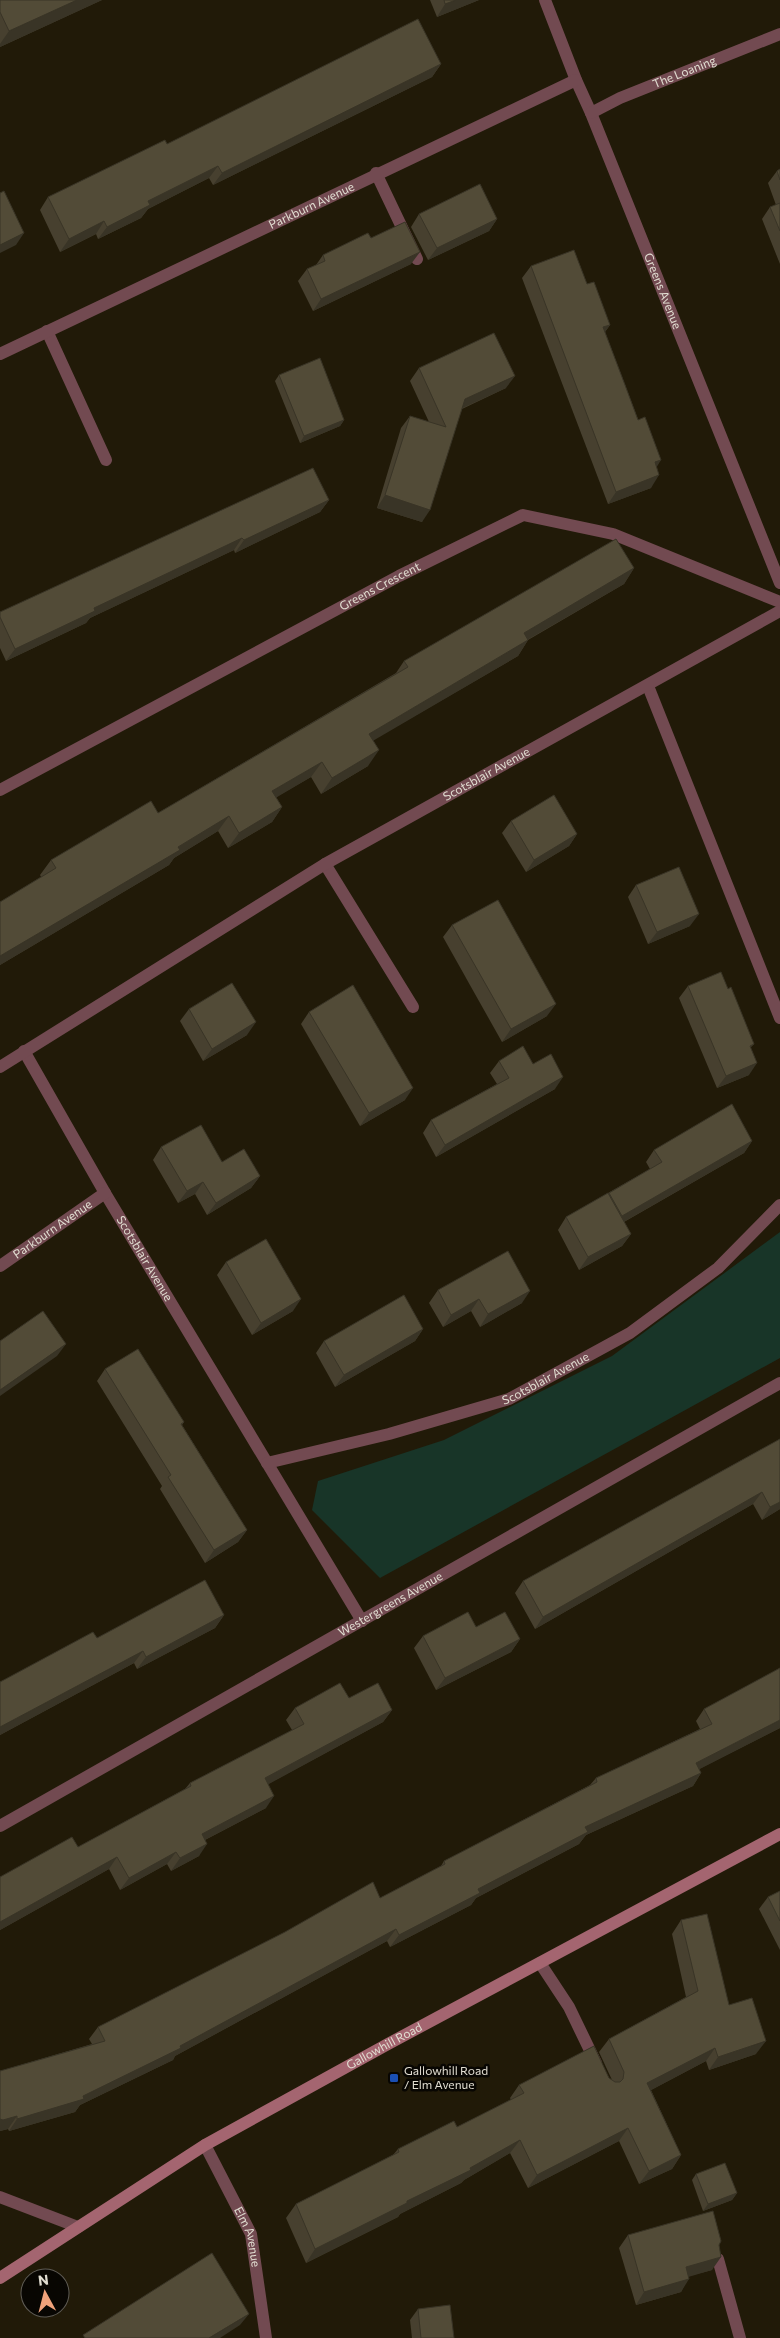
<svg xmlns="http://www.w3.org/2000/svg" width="780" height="2338" viewBox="0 0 780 2338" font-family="Commissioner,sans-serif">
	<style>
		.green { fill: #183528 }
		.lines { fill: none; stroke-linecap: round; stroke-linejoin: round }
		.lane { stroke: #724a51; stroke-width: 12 }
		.street { stroke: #724a51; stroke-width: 12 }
		.secondary { stroke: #a46570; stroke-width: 12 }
		.wall { fill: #47402f }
		.shaded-wall { fill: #393426 }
		.building { fill: #524b37; stroke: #393426 }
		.transit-dot { fill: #1a4fb4; stroke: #080602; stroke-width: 2 }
		.labels { text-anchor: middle; stroke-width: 5; stroke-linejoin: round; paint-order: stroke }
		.street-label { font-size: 12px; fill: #e1ddd1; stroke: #080602 }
		.poi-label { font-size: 12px; fill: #e1ddd1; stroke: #080602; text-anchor: start }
	</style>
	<rect width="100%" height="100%" fill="#211a08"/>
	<path class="green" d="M 780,1232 L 780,1358 L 380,1578 L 312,1510 L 318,1481 L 444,1440 L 612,1356 Z"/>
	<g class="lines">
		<g class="lane">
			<path d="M 376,173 L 417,259"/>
			<path d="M 540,1963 L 569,2007 L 596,2063"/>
			<path d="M 718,2259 L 740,2338"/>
		</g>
		<g class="street">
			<path id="s1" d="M 545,0 L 576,80 L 591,113 L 780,583"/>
			<path id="s2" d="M 591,113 L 620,98 L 780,34"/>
			<path d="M 47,331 L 106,460"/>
			<path id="s3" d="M 0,354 L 576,80"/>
			<path d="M 648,686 L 780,1018"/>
			<path id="s4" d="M 0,790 L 399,576 L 523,515 L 613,534 L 780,602"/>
			<path d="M 325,864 L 413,1007"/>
			<path id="s5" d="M 24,1051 L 105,1193 L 362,1621"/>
			<path id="s6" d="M 0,1067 L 325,864 L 780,611"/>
			<path id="s7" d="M 0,1266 L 105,1193"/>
			<path id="s8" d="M 267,1463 L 389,1434 L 509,1399 L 630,1333 L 718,1268 L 780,1205"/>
			<path id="s9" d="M 0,1826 L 780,1383"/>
			<path id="s10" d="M 205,2145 L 251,2234 L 266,2338"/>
			<path d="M 0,2197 L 78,2227"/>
		</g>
		<path class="secondary" id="s11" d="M 0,2278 L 205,2145 L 388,2044 L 780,1834"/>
	</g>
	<g class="wall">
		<path d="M 0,0 L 102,0 L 0,47 Z"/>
		<path d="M 430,0 L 479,0 L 437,17 Z"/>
		<path d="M 441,64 L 432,77 L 213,185 L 209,178 L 148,209 L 141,218 L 98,239 L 96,234 L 60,252 L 40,210 L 48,197 L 167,144 Z"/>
		<path d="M 780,169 L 780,264 L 762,219 L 770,207 L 776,205 L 768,183 L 777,171 Z"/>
		<path d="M 419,214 L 497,219 L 489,231 L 428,260 L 411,227 Z"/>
		<path d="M 371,238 L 411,264 L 313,311 L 298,281 L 307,269 L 316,265 L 323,255 Z"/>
		<path d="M 531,266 L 587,284 L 610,325 L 605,332 L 656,467 L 651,488 L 608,504 L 522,278 Z"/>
		<path d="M 419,368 L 506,388 L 462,409 L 422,522 L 377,508 L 401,428 L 410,416 L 429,422 L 410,381 Z"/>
		<path d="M 279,375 L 344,420 L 340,426 L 300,443 L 275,381 Z"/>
		<path d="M 329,500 L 320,512 L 235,553 L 234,550 L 90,618 L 86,623 L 6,661 L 0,648 L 0,612 Z"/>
		<path d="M 634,568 L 624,584 L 528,640 L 518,656 L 373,740 L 368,766 L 321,794 L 311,777 L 276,797 L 282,807 L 272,822 L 228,848 L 218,831 L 174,858 L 169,865 L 0,965 L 0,902 L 41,877 L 40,875 L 51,860 L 158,813 L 396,673 L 404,661 Z"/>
		<path d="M 511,821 L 577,834 L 569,846 L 526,872 L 502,833 Z"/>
		<path d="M 636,885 L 690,926 L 648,944 L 628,897 Z"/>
		<path d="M 452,925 L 547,1016 L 502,1042 L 443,937 Z"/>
		<path d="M 688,986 L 728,989 L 754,1044 L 751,1047 L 749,1075 L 717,1088 L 679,998 Z"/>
		<path d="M 189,1009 L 247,1035 L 203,1061 L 180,1021 Z"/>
		<path d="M 309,1012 L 405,1100 L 360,1126 L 301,1024 Z"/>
		<path d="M 499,1061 L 533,1064 L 555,1089 L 436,1157 L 423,1133 L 431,1120 L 497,1084 L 490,1073 Z"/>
		<path d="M 752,1141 L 744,1153 L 624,1222 L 631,1234 L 622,1246 L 579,1270 L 558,1230 L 566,1217 L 650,1169 L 646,1162 L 654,1150 Z"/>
		<path d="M 161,1147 L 222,1162 L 260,1176 L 251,1188 L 207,1215 L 195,1194 L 178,1203 L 153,1160 Z"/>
		<path d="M 226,1262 L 293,1311 L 252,1335 L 217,1275 Z"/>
		<path d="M 438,1290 L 522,1303 L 480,1327 L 471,1311 L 443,1327 L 429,1303 Z"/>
		<path d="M 423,1329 L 415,1341 L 335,1387 L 316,1353 L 324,1341 Z"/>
		<path d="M 105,1369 L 184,1422 L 182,1425 L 247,1530 L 238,1542 L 205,1563 L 160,1489 L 162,1486 L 97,1381 Z"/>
		<path d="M 780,1439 L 780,1509 L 762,1520 L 753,1504 L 535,1629 L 515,1593 L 523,1581 Z"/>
		<path d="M 224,1615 L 215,1628 L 137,1669 L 134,1663 L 0,1735 L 0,1682 L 97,1638 Z"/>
		<path d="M 476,1627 L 520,1639 L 511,1652 L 436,1690 L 414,1648 L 423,1636 Z"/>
		<path d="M 780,1668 L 780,1728 L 699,1769 L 701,1773 L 693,1786 L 586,1835 L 579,1844 L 476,1898 L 471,1905 L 390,1947 L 387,1941 L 175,2056 L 173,2060 L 80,2105 L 75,2112 L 9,2131 L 8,2129 L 0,2131 L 0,2071 L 92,2044 L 89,2039 L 98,2027 L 380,1898 L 441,1866 L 444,1861 L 590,1785 L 596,1778 L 700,1729 L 696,1721 L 704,1709 Z"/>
		<path d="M 349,1698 L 392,1710 L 383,1722 L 268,1784 L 266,1808 L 205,1840 L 199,1856 L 171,1871 L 167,1864 L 120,1890 L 109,1869 L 0,1930 L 0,1877 L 78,1847 L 185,1789 L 190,1783 L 292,1730 L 286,1720 L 295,1708 Z"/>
		<path d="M 780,1891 L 780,1950 L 759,1909 L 768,1897 Z"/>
		<path d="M 681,1920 L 756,2054 L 709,2070 L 706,2061 L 651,2090 L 681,2155 L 672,2169 L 639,2184 L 619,2141 L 528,2188 L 510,2153 L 464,2180 L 461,2183 L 400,2214 L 398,2217 L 306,2263 L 286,2218 L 296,2204 L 393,2155 L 398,2149 L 457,2127 L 511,2100 L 510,2098 L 519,2085 L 609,2078 L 612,2080 L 599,2052 L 609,2039 L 686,1997 L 672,1934 Z"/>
		<path d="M 696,2174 L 737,2193 L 732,2200 L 703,2211 L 692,2180 Z"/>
		<path d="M 628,2235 L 719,2245 L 712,2270 L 689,2276 L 681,2292 L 636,2305 L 619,2248 Z"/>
		<path d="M 418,2309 L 454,2338 L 412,2338 L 410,2320 Z"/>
	</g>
	<g class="shaded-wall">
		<path d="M 77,0 L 102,0 L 0,47 L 0,44 L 9,31 Z"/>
		<path d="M 456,0 L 479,0 L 437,17 L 445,4 Z"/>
		<path d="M 441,64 L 432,77 L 213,185 L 222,173 Z"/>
		<path d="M 218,166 L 209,178 L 148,209 L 141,218 L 98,239 L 107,227 L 148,201 Z"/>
		<path d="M 497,219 L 489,231 L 428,260 L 437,248 Z"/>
		<path d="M 104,221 L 96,234 L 60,252 L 69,239 Z"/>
		<path d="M 24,233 L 16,245 L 0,253 L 0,245 Z"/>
		<path d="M 420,252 L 411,264 L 313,311 L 321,299 Z"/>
		<path d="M 610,325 L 601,337 L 603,327 Z"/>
		<path d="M 515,376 L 506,388 L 456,411 L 465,399 Z"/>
		<path d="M 344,420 L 340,426 L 300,443 L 304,436 Z"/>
		<path d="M 661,460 L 653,473 L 655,462 Z"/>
		<path d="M 659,475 L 651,488 L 608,504 L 616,492 Z"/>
		<path d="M 385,495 L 430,510 L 422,522 L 377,508 Z"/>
		<path d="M 329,500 L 320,512 L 235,553 L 244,540 Z"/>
		<path d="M 242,538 L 234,550 L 90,618 L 86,623 L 6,661 L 15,649 L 94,608 Z"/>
		<path d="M 634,568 L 624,584 L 513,648 L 524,633 Z"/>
		<path d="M 528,640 L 518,656 L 359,749 L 369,734 Z"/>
		<path d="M 379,750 L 368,766 L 321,794 L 332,778 Z"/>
		<path d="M 322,762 L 311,777 L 262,806 L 272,791 Z"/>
		<path d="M 282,807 L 272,822 L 228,848 L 239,833 Z"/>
		<path d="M 229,816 L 218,831 L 174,858 L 169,865 L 0,965 L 0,956 Z"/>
		<path d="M 577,834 L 569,846 L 526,872 L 534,860 Z"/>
		<path d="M 699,914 L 690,926 L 648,944 L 657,932 Z"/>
		<path d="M 556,1004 L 547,1016 L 502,1042 L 511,1029 Z"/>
		<path d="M 256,1022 L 247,1035 L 203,1061 L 212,1049 Z"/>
		<path d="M 757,1063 L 749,1075 L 717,1088 L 726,1076 Z"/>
		<path d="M 563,1077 L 555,1089 L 436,1157 L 445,1145 Z"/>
		<path d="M 413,1088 L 405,1100 L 360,1126 L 369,1113 Z"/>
		<path d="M 752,1141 L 744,1153 L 613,1228 L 622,1216 Z"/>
		<path d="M 260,1176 L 251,1188 L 207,1215 L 216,1203 Z"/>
		<path d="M 203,1182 L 195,1194 L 178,1203 L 187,1191 Z"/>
		<path d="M 631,1234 L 622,1246 L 579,1270 L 588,1257 Z"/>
		<path d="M 530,1291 L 522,1303 L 480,1327 L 488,1314 Z"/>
		<path d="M 301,1299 L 293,1311 L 252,1335 L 261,1323 Z"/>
		<path d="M 479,1299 L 471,1311 L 443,1327 L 451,1315 Z"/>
		<path d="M 423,1329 L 415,1341 L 335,1387 L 344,1375 Z"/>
		<path d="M 66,1344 L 57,1356 L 0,1396 L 0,1390 Z"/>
		<path d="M 762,1492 L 753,1504 L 535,1629 L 543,1617 Z"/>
		<path d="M 780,1502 L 780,1509 L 762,1520 L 770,1507 Z"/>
		<path d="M 247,1530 L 238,1542 L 205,1563 L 214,1550 Z"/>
		<path d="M 224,1615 L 215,1628 L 137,1669 L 146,1657 Z"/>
		<path d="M 520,1639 L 511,1652 L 436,1690 L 445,1678 Z"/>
		<path d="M 143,1651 L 134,1663 L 0,1735 L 0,1727 Z"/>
		<path d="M 392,1710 L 383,1722 L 256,1791 L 265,1778 Z"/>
		<path d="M 780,1720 L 780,1728 L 688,1775 L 696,1763 Z"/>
		<path d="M 701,1773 L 693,1786 L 586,1835 L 579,1844 L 476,1898 L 471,1905 L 390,1947 L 399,1935 L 585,1827 Z"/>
		<path d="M 274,1796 L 266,1808 L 193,1846 L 202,1834 Z"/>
		<path d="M 207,1844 L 199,1856 L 171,1871 L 180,1858 Z"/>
		<path d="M 176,1852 L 167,1864 L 120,1890 L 129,1878 Z"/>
		<path d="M 117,1857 L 109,1869 L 0,1930 L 0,1922 Z"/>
		<path d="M 396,1929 L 387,1941 L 175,2056 L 173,2060 L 80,2105 L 75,2112 L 9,2131 L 17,2119 L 83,2096 L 180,2046 Z"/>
		<path d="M 766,2041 L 756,2054 L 709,2070 L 718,2057 Z"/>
		<path d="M 715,2048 L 706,2061 L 638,2097 L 647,2083 Z"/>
		<path d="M 17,2116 L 8,2129 L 0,2131 L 0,2119 Z"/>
		<path d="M 628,2128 L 619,2141 L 528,2188 L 537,2175 Z"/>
		<path d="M 520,2140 L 510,2153 L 464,2180 L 461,2183 L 400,2214 L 398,2217 L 306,2263 L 315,2249 L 470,2168 Z"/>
		<path d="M 681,2155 L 672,2169 L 639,2184 L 649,2171 Z"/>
		<path d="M 737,2193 L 732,2200 L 703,2211 L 708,2204 Z"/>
		<path d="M 721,2257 L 712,2270 L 678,2280 L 686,2267 Z"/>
		<path d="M 689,2279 L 681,2292 L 636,2305 L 644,2292 Z"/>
		<path d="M 249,2314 L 240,2325 L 220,2338 L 209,2338 Z"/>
	</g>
	<g class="building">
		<path d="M 0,0 L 77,0 L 9,31 L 0,12 Z"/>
		<path d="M 444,0 L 456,0 L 445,4 Z"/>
		<path d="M 418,19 L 441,64 L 222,173 L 218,166 L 148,201 L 150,205 L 107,227 L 104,221 L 69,239 L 48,197 L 165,140 L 167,144 Z"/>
		<path d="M 780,169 L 780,180 L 777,171 Z"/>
		<path d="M 480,184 L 497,219 L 437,248 L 419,214 Z"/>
		<path d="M 4,191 L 24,233 L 0,245 L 0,193 Z"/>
		<path d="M 780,203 L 780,231 L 770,207 Z"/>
		<path d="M 405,222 L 420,252 L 321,299 L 307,269 L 325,261 L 323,255 L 368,233 L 371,238 Z"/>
		<path d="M 574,250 L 587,284 L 594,282 L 610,325 L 603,327 L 625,385 L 638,420 L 645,417 L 661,460 L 655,462 L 659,475 L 616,492 L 531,266 Z"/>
		<path d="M 494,333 L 515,376 L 465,399 L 430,510 L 385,495 L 410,416 L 446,427 L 419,368 Z"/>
		<path d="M 320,358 L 344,420 L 304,436 L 279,375 Z"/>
		<path d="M 313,468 L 329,500 L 244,540 L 242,538 L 94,608 L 95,611 L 15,649 L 0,617 L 0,612 Z"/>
		<path d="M 616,539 L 634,568 L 524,633 L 528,640 L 369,734 L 379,750 L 332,778 L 322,762 L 272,791 L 282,807 L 239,833 L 229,816 L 178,847 L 180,850 L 0,956 L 0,902 L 56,868 L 51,860 L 151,801 L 158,813 L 408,667 L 404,661 Z"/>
		<path d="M 554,795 L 577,834 L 534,860 L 511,821 Z"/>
		<path d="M 679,867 L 699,914 L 657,932 L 636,885 Z"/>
		<path d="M 498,900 L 556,1004 L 511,1029 L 452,925 Z"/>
		<path d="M 721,972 L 728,989 L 731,987 L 754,1044 L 750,1046 L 757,1063 L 726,1076 L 688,986 Z"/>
		<path d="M 232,983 L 256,1022 L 212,1049 L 189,1009 Z"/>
		<path d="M 353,985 L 413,1088 L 369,1113 L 309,1012 Z"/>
		<path d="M 523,1046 L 533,1064 L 551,1054 L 563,1077 L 445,1145 L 431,1120 L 509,1078 L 499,1061 Z"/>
		<path d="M 732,1104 L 752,1141 L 622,1216 L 609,1193 L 662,1162 L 654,1150 Z"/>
		<path d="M 201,1125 L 222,1162 L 244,1149 L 260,1176 L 216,1203 L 203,1182 L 187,1191 L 161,1147 Z"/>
		<path d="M 608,1193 L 631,1234 L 588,1257 L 566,1217 Z"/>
		<path d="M 266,1239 L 301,1299 L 261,1323 L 226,1262 Z"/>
		<path d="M 508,1251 L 530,1291 L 488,1314 L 479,1299 L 451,1315 L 438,1290 Z"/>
		<path d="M 404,1295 L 423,1329 L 344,1375 L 324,1341 Z"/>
		<path d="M 43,1311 L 66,1344 L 0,1390 L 0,1341 Z"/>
		<path d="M 138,1349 L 184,1422 L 181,1424 L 247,1530 L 214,1550 L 168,1477 L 171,1475 L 105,1369 Z"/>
		<path d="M 780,1439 L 780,1502 L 770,1507 L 762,1492 L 543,1617 L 523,1581 Z"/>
		<path d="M 205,1580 L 224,1615 L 146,1657 L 143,1651 L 0,1727 L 0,1682 L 93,1632 L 97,1638 Z"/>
		<path d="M 468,1612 L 476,1627 L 505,1612 L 520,1639 L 445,1678 L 423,1636 Z"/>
		<path d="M 780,1668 L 780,1720 L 696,1763 L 701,1773 L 585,1827 L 588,1832 L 478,1889 L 480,1893 L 399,1935 L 396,1929 L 180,2046 L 181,2048 L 83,2096 L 84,2099 L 17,2119 L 17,2116 L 3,2120 L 0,2119 L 0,2071 L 105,2041 L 98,2027 L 285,1932 L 373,1882 L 380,1898 L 445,1864 L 444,1861 L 597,1782 L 596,1778 L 712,1724 L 704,1709 Z"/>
		<path d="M 340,1683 L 349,1698 L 378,1683 L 392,1710 L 265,1778 L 274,1796 L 202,1834 L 207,1844 L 180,1858 L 176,1852 L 129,1878 L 117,1857 L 0,1922 L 0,1877 L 72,1837 L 78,1847 L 191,1786 L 190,1783 L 304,1724 L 295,1708 Z"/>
		<path d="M 780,1891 L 780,1921 L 768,1897 Z"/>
		<path d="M 707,1914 L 729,2005 L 752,1998 L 766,2041 L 718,2057 L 715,2048 L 647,2083 L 681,2155 L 649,2171 L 628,2128 L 537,2175 L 520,2140 L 470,2168 L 471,2170 L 407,2201 L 407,2203 L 315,2249 L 296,2204 L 399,2152 L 398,2149 L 454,2121 L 457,2127 L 524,2093 L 519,2085 L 594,2046 L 609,2078 L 615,2082 L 620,2082 L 623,2079 L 624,2072 L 609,2039 L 698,1991 L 681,1920 Z"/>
		<path d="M 725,2163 L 737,2193 L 708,2204 L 696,2174 Z"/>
		<path d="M 713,2211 L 721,2241 L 719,2245 L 721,2257 L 686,2267 L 689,2279 L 644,2292 L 628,2235 Z"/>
		<path d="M 212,2253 L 249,2314 L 209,2338 L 85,2338 L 83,2335 Z"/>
		<path d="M 450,2305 L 454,2338 L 421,2338 L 418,2309 Z"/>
	</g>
	<rect class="transit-dot" x="389" y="2073" width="10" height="10" rx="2.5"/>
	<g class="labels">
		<g class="street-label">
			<text dy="4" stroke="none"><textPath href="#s2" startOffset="102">The Loaning</textPath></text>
			<text dy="4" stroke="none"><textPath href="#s3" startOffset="345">Parkburn Avenue</textPath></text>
			<text dy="4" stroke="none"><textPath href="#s1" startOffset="314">Greens Avenue</textPath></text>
			<text dy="4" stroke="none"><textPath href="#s4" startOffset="431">Greens Crescent</textPath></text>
			<text dy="4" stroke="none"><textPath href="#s6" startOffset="568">Scotsblair Avenue</textPath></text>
			<text dy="4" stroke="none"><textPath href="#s7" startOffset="64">Parkburn Avenue</textPath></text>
			<text dy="4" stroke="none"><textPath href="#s5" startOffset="240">Scotsblair Avenue</textPath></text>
			<text dy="4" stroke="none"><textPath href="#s8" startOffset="292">Scotsblair Avenue</textPath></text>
			<text dy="4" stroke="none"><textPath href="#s9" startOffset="449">Westergreens Avenue</textPath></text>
			<text dy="4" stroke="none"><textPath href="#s11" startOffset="449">Gallowhill Road</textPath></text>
			<text dy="4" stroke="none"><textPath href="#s10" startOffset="102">Elm Avenue</textPath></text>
		</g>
		<g class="poi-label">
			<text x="404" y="2075">Gallowhill Road<tspan x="404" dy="14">/ Elm Avenue</tspan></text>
		</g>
	</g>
	<g transform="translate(45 2293) rotate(353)"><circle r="24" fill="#080602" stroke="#5f5c55"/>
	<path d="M0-4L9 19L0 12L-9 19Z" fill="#f0a27a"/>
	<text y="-8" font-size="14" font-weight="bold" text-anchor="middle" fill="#e1ddd1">N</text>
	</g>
</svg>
